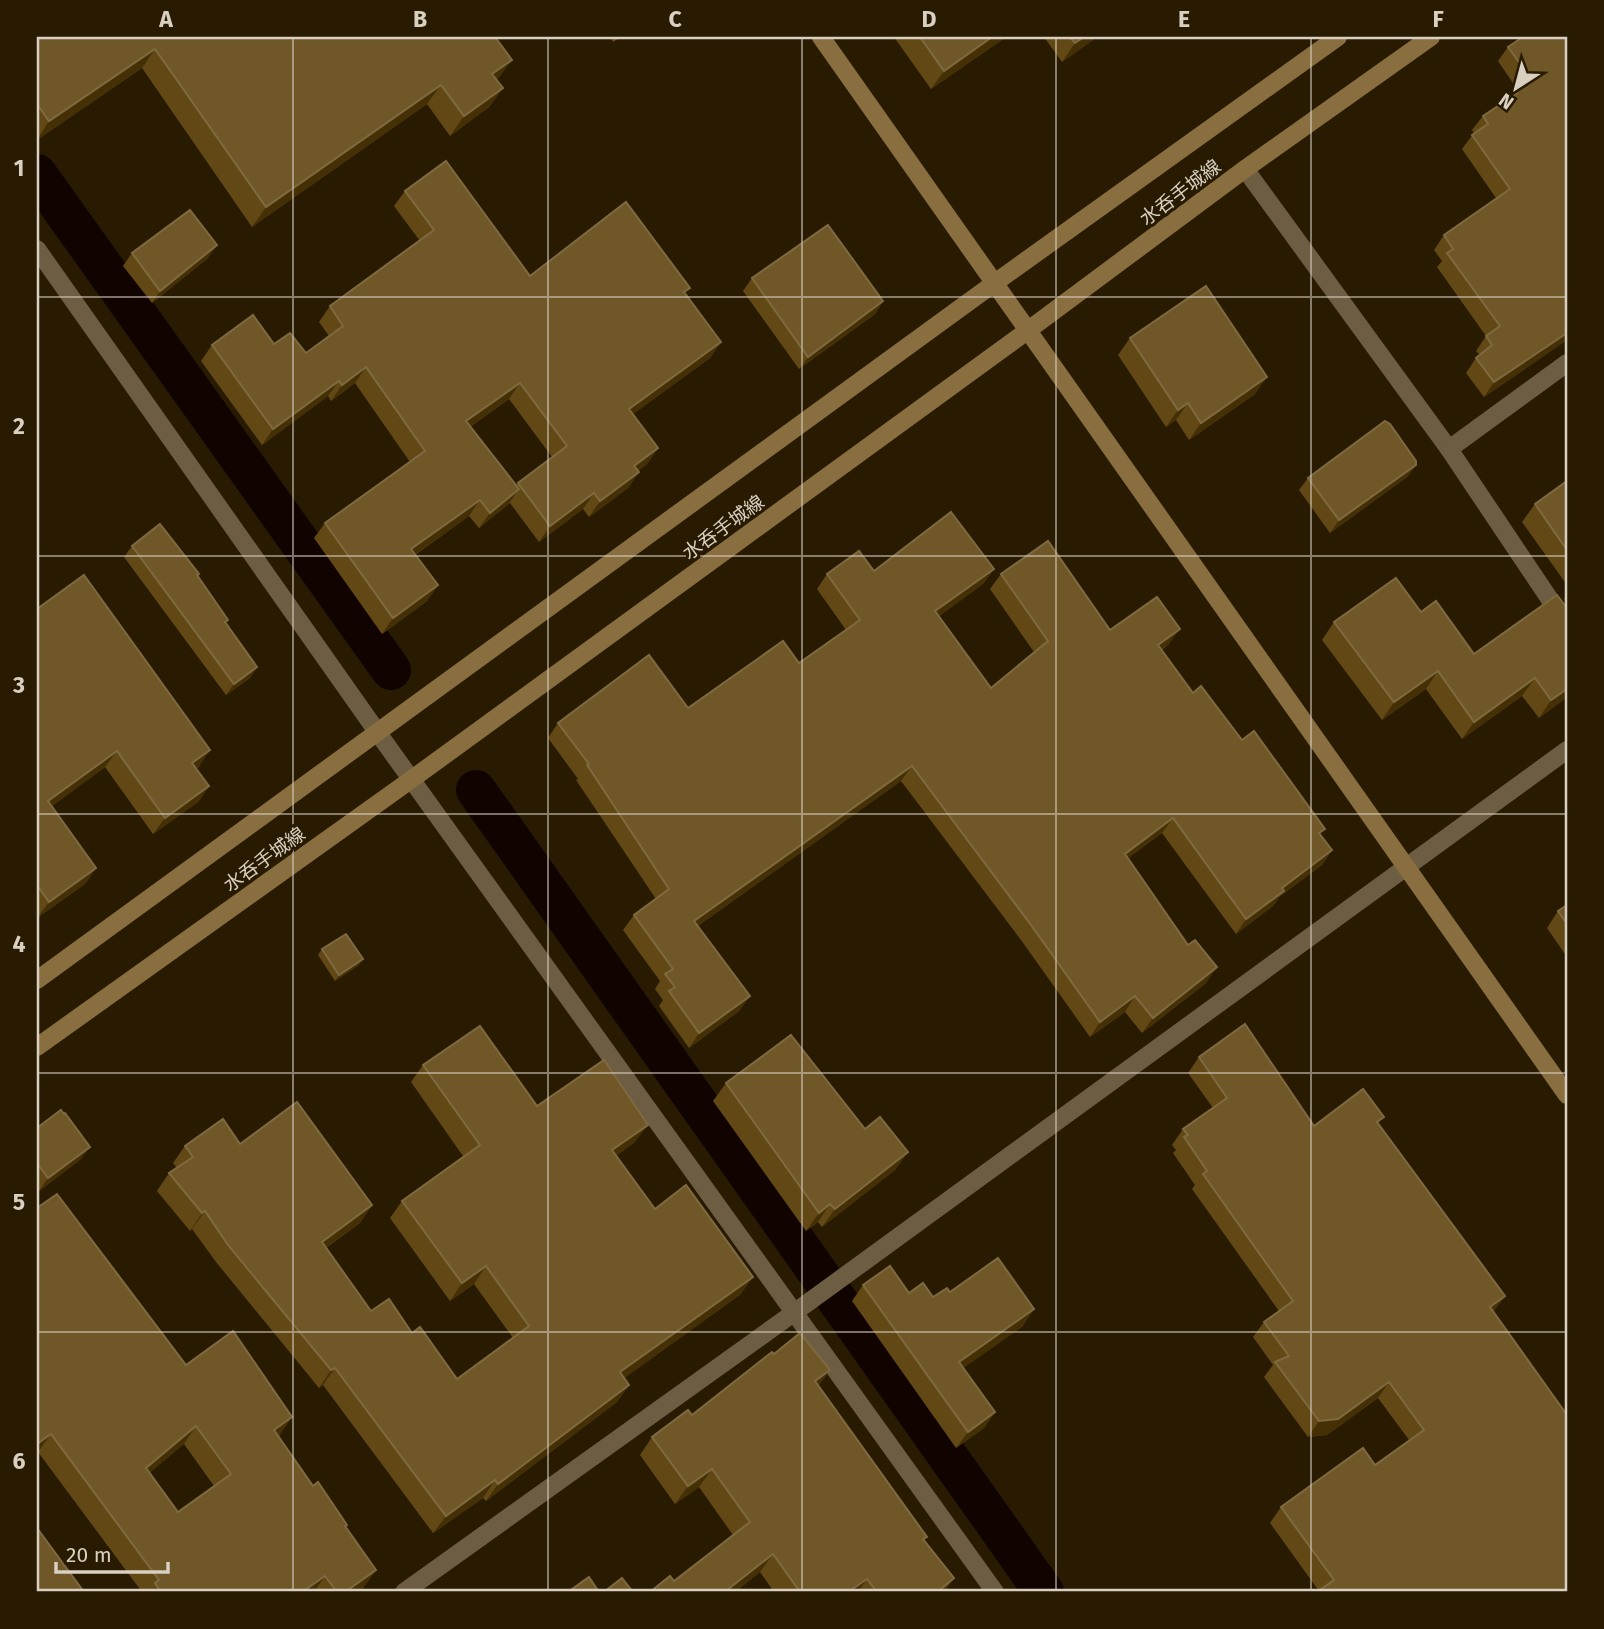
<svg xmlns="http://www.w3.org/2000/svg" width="1604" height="1629" viewBox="0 0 1604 1629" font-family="'Fira Sans','Noto Sans JP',sans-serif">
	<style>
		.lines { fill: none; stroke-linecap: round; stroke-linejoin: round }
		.canal { stroke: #100300; stroke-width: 40 }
		.street { stroke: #6d5d42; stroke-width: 18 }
		.secondary { stroke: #896f3f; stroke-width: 18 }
		.wall { fill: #624815; fill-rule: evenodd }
		.shaded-wall { fill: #453006 }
		.building { fill: #6f5728; stroke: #7f6a40; stroke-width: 2; fill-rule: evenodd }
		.grid { fill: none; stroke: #d9d0c2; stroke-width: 2; stroke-opacity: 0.55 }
		.labels { text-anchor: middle; stroke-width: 6; stroke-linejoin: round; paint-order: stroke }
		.street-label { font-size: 19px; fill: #d9d0c2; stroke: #281b02 }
		.neatline { fill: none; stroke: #d9d0c2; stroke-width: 2.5 }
		.grid-label { font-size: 23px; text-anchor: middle; font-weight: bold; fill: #d9d0c2 }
	</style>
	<rect width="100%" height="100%" fill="#281b02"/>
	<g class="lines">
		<g class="canal">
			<path d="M 37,174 L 391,670"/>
			<path d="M 476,790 L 1044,1592"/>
		</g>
		<g class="street">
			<path d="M 1245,169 L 1449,449 L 1567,625"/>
			<path d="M 37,249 L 378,733 L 995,1592"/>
			<path d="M 1449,449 L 1567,363"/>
			<path d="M 404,1592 L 795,1312 L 1567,750"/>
		</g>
		<g class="secondary">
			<path d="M 821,37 L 1567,1095"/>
			<path d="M 37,980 L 996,282 L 1338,37"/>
			<path d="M 37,1047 L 412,779 L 1027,331 L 1245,169 L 1431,37"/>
		</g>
	</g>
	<g class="wall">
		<path d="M 37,37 L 497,80 L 503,88 L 489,107 L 450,136 L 427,104 L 252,227 L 142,68 L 37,140 Z"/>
		<path d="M 610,37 L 621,37 L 613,42 Z"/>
		<path d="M 894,37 L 1006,37 L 931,89 Z"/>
		<path d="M 1044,37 L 1097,37 L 1062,62 Z"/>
		<path d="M 1567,37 L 1567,340 L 1484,397 L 1466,373 L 1476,358 L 1480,355 L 1476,351 L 1486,336 L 1437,267 L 1442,261 L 1434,250 L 1444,235 L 1496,198 L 1462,149 L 1474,133 L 1472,130 L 1483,116 L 1509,98 L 1517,89 L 1498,61 L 1508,47 Z"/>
		<path d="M 405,191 L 530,276 L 686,294 L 721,342 L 710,358 L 633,414 L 658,448 L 647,464 L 638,471 L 639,472 L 628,488 L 589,517 L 583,509 L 539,542 L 510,503 L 479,528 L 469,516 L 415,555 L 438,585 L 427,601 L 382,634 L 314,538 L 325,523 L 410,462 L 355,383 L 331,401 L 328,396 L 262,445 L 201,361 L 212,345 L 274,344 L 306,353 L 329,336 L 319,322 L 330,306 L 420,241 L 394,206 ZM 509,399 L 552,457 L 516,485 L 470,427 Z"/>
		<path d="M 132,253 L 208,258 L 152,303 L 123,266 Z"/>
		<path d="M 752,278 L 883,301 L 875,314 L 799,369 L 743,291 Z"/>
		<path d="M 1130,338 L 1255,394 L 1189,440 L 1176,420 L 1166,427 L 1118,355 Z"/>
		<path d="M 1416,465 L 1407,477 L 1330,533 L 1299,490 L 1308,478 Z"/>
		<path d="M 1567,481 L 1567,585 L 1522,522 L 1535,504 Z"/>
		<path d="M 132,546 L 197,576 L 226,623 L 257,667 L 250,678 L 226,695 L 124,557 Z"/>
		<path d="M 994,569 L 983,584 L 939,616 L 991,688 L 1034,652 L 990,589 L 1001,574 L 1110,630 L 1169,644 L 1162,650 L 1193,693 L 1242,740 L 1332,850 L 1322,865 L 1279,897 L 1273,906 L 1236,934 L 1162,833 L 1128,858 L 1206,983 L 1142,1033 L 1125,1012 L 1090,1037 L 1021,940 L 901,781 L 698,926 L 750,996 L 739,1011 L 689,1048 L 659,1006 L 663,1000 L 655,989 L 660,981 L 623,930 L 634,915 L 656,899 L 576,780 L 578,779 L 548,738 L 558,723 L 688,708 L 799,663 L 846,630 L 817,589 L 827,574 L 874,571 Z"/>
		<path d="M 1567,594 L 1567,606 L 1564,599 Z"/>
		<path d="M 1567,608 L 1567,697 L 1539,718 L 1522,696 L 1462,739 L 1426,689 L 1382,720 L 1322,640 L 1334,622 L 1421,612 L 1474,654 Z"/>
		<path d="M 37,609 L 199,767 L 196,769 L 209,786 L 198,802 L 153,834 L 105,767 L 52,806 L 96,868 L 85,884 L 37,918 Z"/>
		<path d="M 1567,905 L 1567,957 L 1547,928 L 1558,911 Z"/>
		<path d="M 322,949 L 359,965 L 335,981 L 318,955 Z"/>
		<path d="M 1199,1057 L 1314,1126 L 1379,1124 L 1505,1296 L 1493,1312 L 1567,1415 L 1319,1591 L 1270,1523 L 1281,1507 L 1375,1465 L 1409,1440 L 1378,1398 L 1327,1435 L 1308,1437 L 1264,1377 L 1273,1365 L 1253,1337 L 1264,1322 L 1279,1311 L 1192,1189 L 1195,1185 L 1173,1153 L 1176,1150 L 1172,1145 L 1183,1129 L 1213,1108 L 1188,1073 Z"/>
		<path d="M 423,1065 L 635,1142 L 616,1156 L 655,1209 L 741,1294 L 624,1378 L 629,1385 L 617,1402 L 486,1501 L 483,1498 L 433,1533 L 323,1385 L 319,1388 L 216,1262 L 192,1229 L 190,1231 L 157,1191 L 169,1173 L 177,1168 L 173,1163 L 185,1146 L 240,1144 L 372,1205 L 360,1223 L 326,1248 L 371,1311 L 412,1333 L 457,1379 L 513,1338 L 474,1284 L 450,1301 L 390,1218 L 402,1201 L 463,1156 L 411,1082 Z"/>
		<path d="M 726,1083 L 865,1129 L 908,1152 L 895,1170 L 822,1227 L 818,1222 L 806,1231 L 713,1101 Z"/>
		<path d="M 37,1128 L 81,1159 L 39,1191 L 37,1187 Z"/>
		<path d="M 37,1208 L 186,1365 L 280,1435 L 278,1436 L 313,1486 L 345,1527 L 376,1570 L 363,1588 L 357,1592 L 142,1592 L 38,1452 ZM 184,1444 L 214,1486 L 178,1512 L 150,1472 Z"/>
		<path d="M 863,1285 L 933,1297 L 950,1292 L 1023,1326 L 963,1368 L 995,1412 L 984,1428 L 956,1448 L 852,1301 Z"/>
		<path d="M 774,1354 L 819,1386 L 924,1541 L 954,1578 L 944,1592 L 774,1592 L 760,1572 L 735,1592 L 650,1592 L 674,1581 L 733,1535 L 699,1487 L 675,1504 L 640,1455 L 652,1437 L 692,1415 Z"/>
	</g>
	<g class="shaded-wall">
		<path d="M 992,37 L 1006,37 L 931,89 L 944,71 Z"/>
		<path d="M 1084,37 L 1097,37 L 1062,62 L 1075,43 Z"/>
		<path d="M 155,49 L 142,68 L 37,140 L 49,121 Z"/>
		<path d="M 512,60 L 498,79 L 479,93 L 492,74 Z"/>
		<path d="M 441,85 L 427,104 L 252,227 L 266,207 Z"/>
		<path d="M 503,88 L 489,107 L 450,136 L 464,116 Z"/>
		<path d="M 217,245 L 208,258 L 152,303 L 160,291 Z"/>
		<path d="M 883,301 L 875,314 L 799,369 L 808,357 Z"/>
		<path d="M 1567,333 L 1567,340 L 1484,397 L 1494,382 Z"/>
		<path d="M 721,342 L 710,358 L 618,425 L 629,409 Z"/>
		<path d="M 366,367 L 355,383 L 331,401 L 342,385 Z"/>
		<path d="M 1267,377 L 1255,394 L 1189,440 L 1201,423 Z"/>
		<path d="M 339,381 L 328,396 L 262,445 L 273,429 Z"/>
		<path d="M 520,383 L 509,399 L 455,437 L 466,421 Z"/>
		<path d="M 1188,403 L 1176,420 L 1166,427 L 1178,410 Z"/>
		<path d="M 658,448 L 647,464 L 623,482 L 634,466 Z"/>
		<path d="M 1416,465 L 1407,477 L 1330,533 L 1339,520 Z"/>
		<path d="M 639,472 L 628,488 L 589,517 L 600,501 Z"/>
		<path d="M 519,489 L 508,505 L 479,528 L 490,513 Z"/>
		<path d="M 594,493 L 583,509 L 539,542 L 550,526 Z"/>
		<path d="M 480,500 L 469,516 L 400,565 L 411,549 Z"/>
		<path d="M 994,569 L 983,584 L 924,627 L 935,611 Z"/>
		<path d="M 438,585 L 427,601 L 382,634 L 393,618 Z"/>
		<path d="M 1180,629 L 1169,644 L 1147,660 L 1158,645 Z"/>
		<path d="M 257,667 L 250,678 L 226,695 L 234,684 Z"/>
		<path d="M 1438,671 L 1426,689 L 1382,720 L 1394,702 Z"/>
		<path d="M 1535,678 L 1522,696 L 1462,739 L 1474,722 Z"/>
		<path d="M 1567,689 L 1567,697 L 1539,718 L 1551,700 Z"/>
		<path d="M 210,750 L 199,767 L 181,780 L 192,763 Z"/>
		<path d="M 117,751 L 105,767 L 37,817 L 48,801 Z"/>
		<path d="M 912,766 L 901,781 L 684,936 L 694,921 Z"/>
		<path d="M 209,786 L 198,802 L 153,834 L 165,818 Z"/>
		<path d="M 1173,818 L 1162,833 L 1114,869 L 1125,854 Z"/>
		<path d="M 1332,850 L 1322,865 L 1279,897 L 1273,906 L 1236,934 L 1246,919 L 1282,888 Z"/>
		<path d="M 96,868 L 85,884 L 37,918 L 49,902 Z"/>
		<path d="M 363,959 L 359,965 L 335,981 L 339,975 Z"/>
		<path d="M 1217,967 L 1206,983 L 1142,1033 L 1153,1018 Z"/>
		<path d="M 750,996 L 739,1011 L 689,1048 L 699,1033 Z"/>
		<path d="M 1135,996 L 1125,1012 L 1090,1037 L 1100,1022 Z"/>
		<path d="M 648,1125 L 635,1142 L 600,1168 L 612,1150 Z"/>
		<path d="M 90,1147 L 81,1159 L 39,1191 L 48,1178 Z"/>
		<path d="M 908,1152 L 895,1170 L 822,1227 L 835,1209 Z"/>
		<path d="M 830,1204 L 818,1222 L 806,1231 L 819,1213 Z"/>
		<path d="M 372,1205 L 360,1223 L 310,1259 L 322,1242 Z"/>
		<path d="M 205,1211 L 192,1229 L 190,1231 L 202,1213 Z"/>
		<path d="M 486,1266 L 474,1284 L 450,1301 L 462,1283 Z"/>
		<path d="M 753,1277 L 741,1294 L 608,1390 L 620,1372 Z"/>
		<path d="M 1505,1296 L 1494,1311 L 1479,1323 L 1490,1307 Z"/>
		<path d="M 1034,1309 L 1023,1326 L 948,1379 L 959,1362 Z"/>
		<path d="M 335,1368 L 323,1385 L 319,1388 L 331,1370 Z"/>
		<path d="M 830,1370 L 817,1388 L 815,1381 Z"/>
		<path d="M 1389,1382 L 1378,1398 L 1327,1435 L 1308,1437 L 1319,1421 Z"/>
		<path d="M 629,1385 L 617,1402 L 486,1501 L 498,1484 Z"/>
		<path d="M 995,1412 L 984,1428 L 956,1448 L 968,1432 Z"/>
		<path d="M 292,1417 L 280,1435 L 261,1448 L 274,1430 Z"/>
		<path d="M 196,1426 L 184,1444 L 134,1486 L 146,1468 Z"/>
		<path d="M 51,1434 L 38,1452 L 37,1453 L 37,1444 Z"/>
		<path d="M 712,1469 L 699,1487 L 675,1504 L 688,1486 Z"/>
		<path d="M 495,1480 L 483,1498 L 433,1533 L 446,1516 Z"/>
		<path d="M 773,1554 L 760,1572 L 735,1592 L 726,1592 Z"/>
		<path d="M 376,1570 L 363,1588 L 357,1592 L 345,1592 Z"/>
		<path d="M 325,1576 L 314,1592 L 302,1592 Z"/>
		<path d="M 954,1578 L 944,1592 L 941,1589 Z"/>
		<path d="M 867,1579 L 858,1592 L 848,1592 Z"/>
	</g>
	<g class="building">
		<path d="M 37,37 L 495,37 L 512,60 L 492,74 L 503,88 L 464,116 L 441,85 L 266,207 L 155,49 L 49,121 L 37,104 Z"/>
		<path d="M 920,37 L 992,37 L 944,71 Z"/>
		<path d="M 1070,37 L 1084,37 L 1075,43 Z"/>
		<path d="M 1523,37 L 1567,37 L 1567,333 L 1494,382 L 1476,358 L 1492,345 L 1486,336 L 1500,326 L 1447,253 L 1453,249 L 1444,235 L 1510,189 L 1472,135 L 1488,124 L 1483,116 L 1517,93 L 1515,90 L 1531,79 L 1508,47 Z"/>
		<path d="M 446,161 L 530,276 L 626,202 L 690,288 L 684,292 L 721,342 L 629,409 L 658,448 L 634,466 L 639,472 L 600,501 L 594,493 L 550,526 L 518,483 L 567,446 L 520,383 L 466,421 L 519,489 L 490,513 L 480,500 L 411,549 L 438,585 L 393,618 L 325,523 L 425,451 L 366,367 L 342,385 L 339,381 L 273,429 L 212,345 L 253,315 L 274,344 L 290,333 L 306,353 L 343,326 L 330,306 L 434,230 L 405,191 Z"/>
		<path d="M 190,210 L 217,245 L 160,291 L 132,253 Z"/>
		<path d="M 828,225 L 883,301 L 808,357 L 752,278 Z"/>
		<path d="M 1206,286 L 1267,377 L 1201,423 L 1188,403 L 1178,410 L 1130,338 Z"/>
		<path d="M 1385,421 L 1390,424 L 1416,461 L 1416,465 L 1339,520 L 1308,478 Z"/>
		<path d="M 1567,481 L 1567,550 L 1535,504 Z"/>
		<path d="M 951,512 L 994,569 L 935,611 L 991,688 L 1048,641 L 1001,574 L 1048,541 L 1110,630 L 1157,597 L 1180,629 L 1158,645 L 1193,693 L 1201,686 L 1242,740 L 1254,731 L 1325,829 L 1319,833 L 1332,850 L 1282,888 L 1284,891 L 1246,919 L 1173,818 L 1125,854 L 1188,945 L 1195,940 L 1217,967 L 1153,1018 L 1135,996 L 1100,1022 L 1031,925 L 912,766 L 694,921 L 750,996 L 699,1033 L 669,991 L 675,987 L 665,974 L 673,969 L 634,915 L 669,889 L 587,765 L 589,764 L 558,723 L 649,655 L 688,708 L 783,641 L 799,663 L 860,620 L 827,574 L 859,551 L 874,571 Z"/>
		<path d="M 160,524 L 199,574 L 197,575 L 228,620 L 225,622 L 257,667 L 234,684 L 132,546 Z"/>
		<path d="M 84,575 L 210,750 L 192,763 L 209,786 L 165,818 L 117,751 L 48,801 L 96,868 L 49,902 L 37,885 L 37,609 Z"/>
		<path d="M 1396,578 L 1421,612 L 1436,601 L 1474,654 L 1557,595 L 1567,608 L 1567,689 L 1551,700 L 1535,678 L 1474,722 L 1438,671 L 1394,702 L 1334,622 Z"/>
		<path d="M 1567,905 L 1567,924 L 1558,911 Z"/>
		<path d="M 346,934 L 363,959 L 339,975 L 322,949 Z"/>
		<path d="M 1245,1024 L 1314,1126 L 1363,1089 L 1384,1117 L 1377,1122 L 1505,1296 L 1490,1307 L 1567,1415 L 1567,1592 L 1317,1592 L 1334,1580 L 1281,1507 L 1363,1448 L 1375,1465 L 1424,1430 L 1389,1382 L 1338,1419 L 1319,1421 L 1275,1362 L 1289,1356 L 1264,1322 L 1293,1301 L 1203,1174 L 1207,1171 L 1184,1137 L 1188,1135 L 1183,1129 L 1227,1098 L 1199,1057 Z"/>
		<path d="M 480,1026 L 537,1106 L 604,1060 L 648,1125 L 612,1150 L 655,1209 L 686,1185 L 753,1277 L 620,1372 L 629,1385 L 498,1484 L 495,1480 L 446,1516 L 335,1368 L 331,1370 L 228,1245 L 205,1211 L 202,1213 L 169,1173 L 193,1157 L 185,1146 L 223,1119 L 240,1144 L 297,1102 L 372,1205 L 322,1242 L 371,1311 L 389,1299 L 412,1333 L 420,1327 L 457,1379 L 529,1326 L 486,1266 L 462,1283 L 402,1201 L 480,1145 L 423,1065 Z"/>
		<path d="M 791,1035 L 865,1129 L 880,1117 L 908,1152 L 835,1209 L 830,1204 L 819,1213 L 726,1083 Z"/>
		<path d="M 61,1110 L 64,1114 L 65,1113 L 90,1147 L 48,1178 L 37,1163 L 37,1128 Z"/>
		<path d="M 57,1194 L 186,1365 L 233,1331 L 292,1417 L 274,1430 L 313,1486 L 318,1482 L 347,1525 L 345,1526 L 376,1570 L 345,1592 L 337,1592 L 325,1576 L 302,1592 L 161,1592 L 155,1583 L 159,1580 L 51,1434 L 37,1444 L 37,1208 ZM 196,1426 L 231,1474 L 178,1512 L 146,1468 Z"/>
		<path d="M 998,1258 L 1034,1309 L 959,1362 L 995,1412 L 968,1432 L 863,1285 L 890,1266 L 909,1293 L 923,1283 L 933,1297 L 947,1288 L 950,1292 Z"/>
		<path d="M 800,1333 L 830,1370 L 815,1381 L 927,1537 L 923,1539 L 954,1578 L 941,1589 L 944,1592 L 877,1592 L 867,1579 L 848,1592 L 800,1592 L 773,1554 L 727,1590 L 729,1592 L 650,1592 L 670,1576 L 674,1581 L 750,1522 L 712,1469 L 688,1486 L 652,1437 L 688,1410 L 692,1415 L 772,1352 L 774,1354 Z"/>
		<path d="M 37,1528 L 84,1592 L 37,1592 Z"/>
		<path d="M 589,1577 L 599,1592 L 568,1592 Z"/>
		<path d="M 622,1578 L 633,1592 L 604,1592 Z"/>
	</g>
	<path class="grid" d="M 293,37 L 293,1592M 548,37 L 548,1592M 802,37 L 802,1592M 1056,37 L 1056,1592M 1311,37 L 1311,1592M 37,297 L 1567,297M 37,556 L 1567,556M 37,814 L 1567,814M 37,1073 L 1567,1073M 37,1332 L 1567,1332"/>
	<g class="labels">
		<g class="street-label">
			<text transform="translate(1180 192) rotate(-37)" y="7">水呑手城線</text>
			<text transform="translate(723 527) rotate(-36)" y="7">水呑手城線</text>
			<text transform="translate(264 859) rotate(-36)" y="7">水呑手城線</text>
		</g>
	</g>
	<rect width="1604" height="1629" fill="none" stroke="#281b02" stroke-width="77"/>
	<g transform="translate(1516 88) rotate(216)" stroke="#281b02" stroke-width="5" paint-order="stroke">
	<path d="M0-5L12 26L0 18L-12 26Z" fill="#d9d0c2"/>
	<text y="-10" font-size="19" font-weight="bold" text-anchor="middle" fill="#d9d0c2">N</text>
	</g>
	<path d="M56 1562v10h112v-10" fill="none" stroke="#d9d0c2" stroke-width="3.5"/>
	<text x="66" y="1562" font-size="21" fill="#d9d0c2" stroke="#281b02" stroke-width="5" paint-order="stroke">20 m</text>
	<rect x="38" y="38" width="1528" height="1552" class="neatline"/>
	<g class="grid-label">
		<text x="166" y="27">A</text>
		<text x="420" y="27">B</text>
		<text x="675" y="27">C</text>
		<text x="929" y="27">D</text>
		<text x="1184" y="27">E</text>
		<text x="1438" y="27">F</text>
		<text x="19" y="176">1</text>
		<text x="19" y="434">2</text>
		<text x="19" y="693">3</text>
		<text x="19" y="952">4</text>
		<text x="19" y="1210">5</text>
		<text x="19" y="1469">6</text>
	</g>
</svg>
